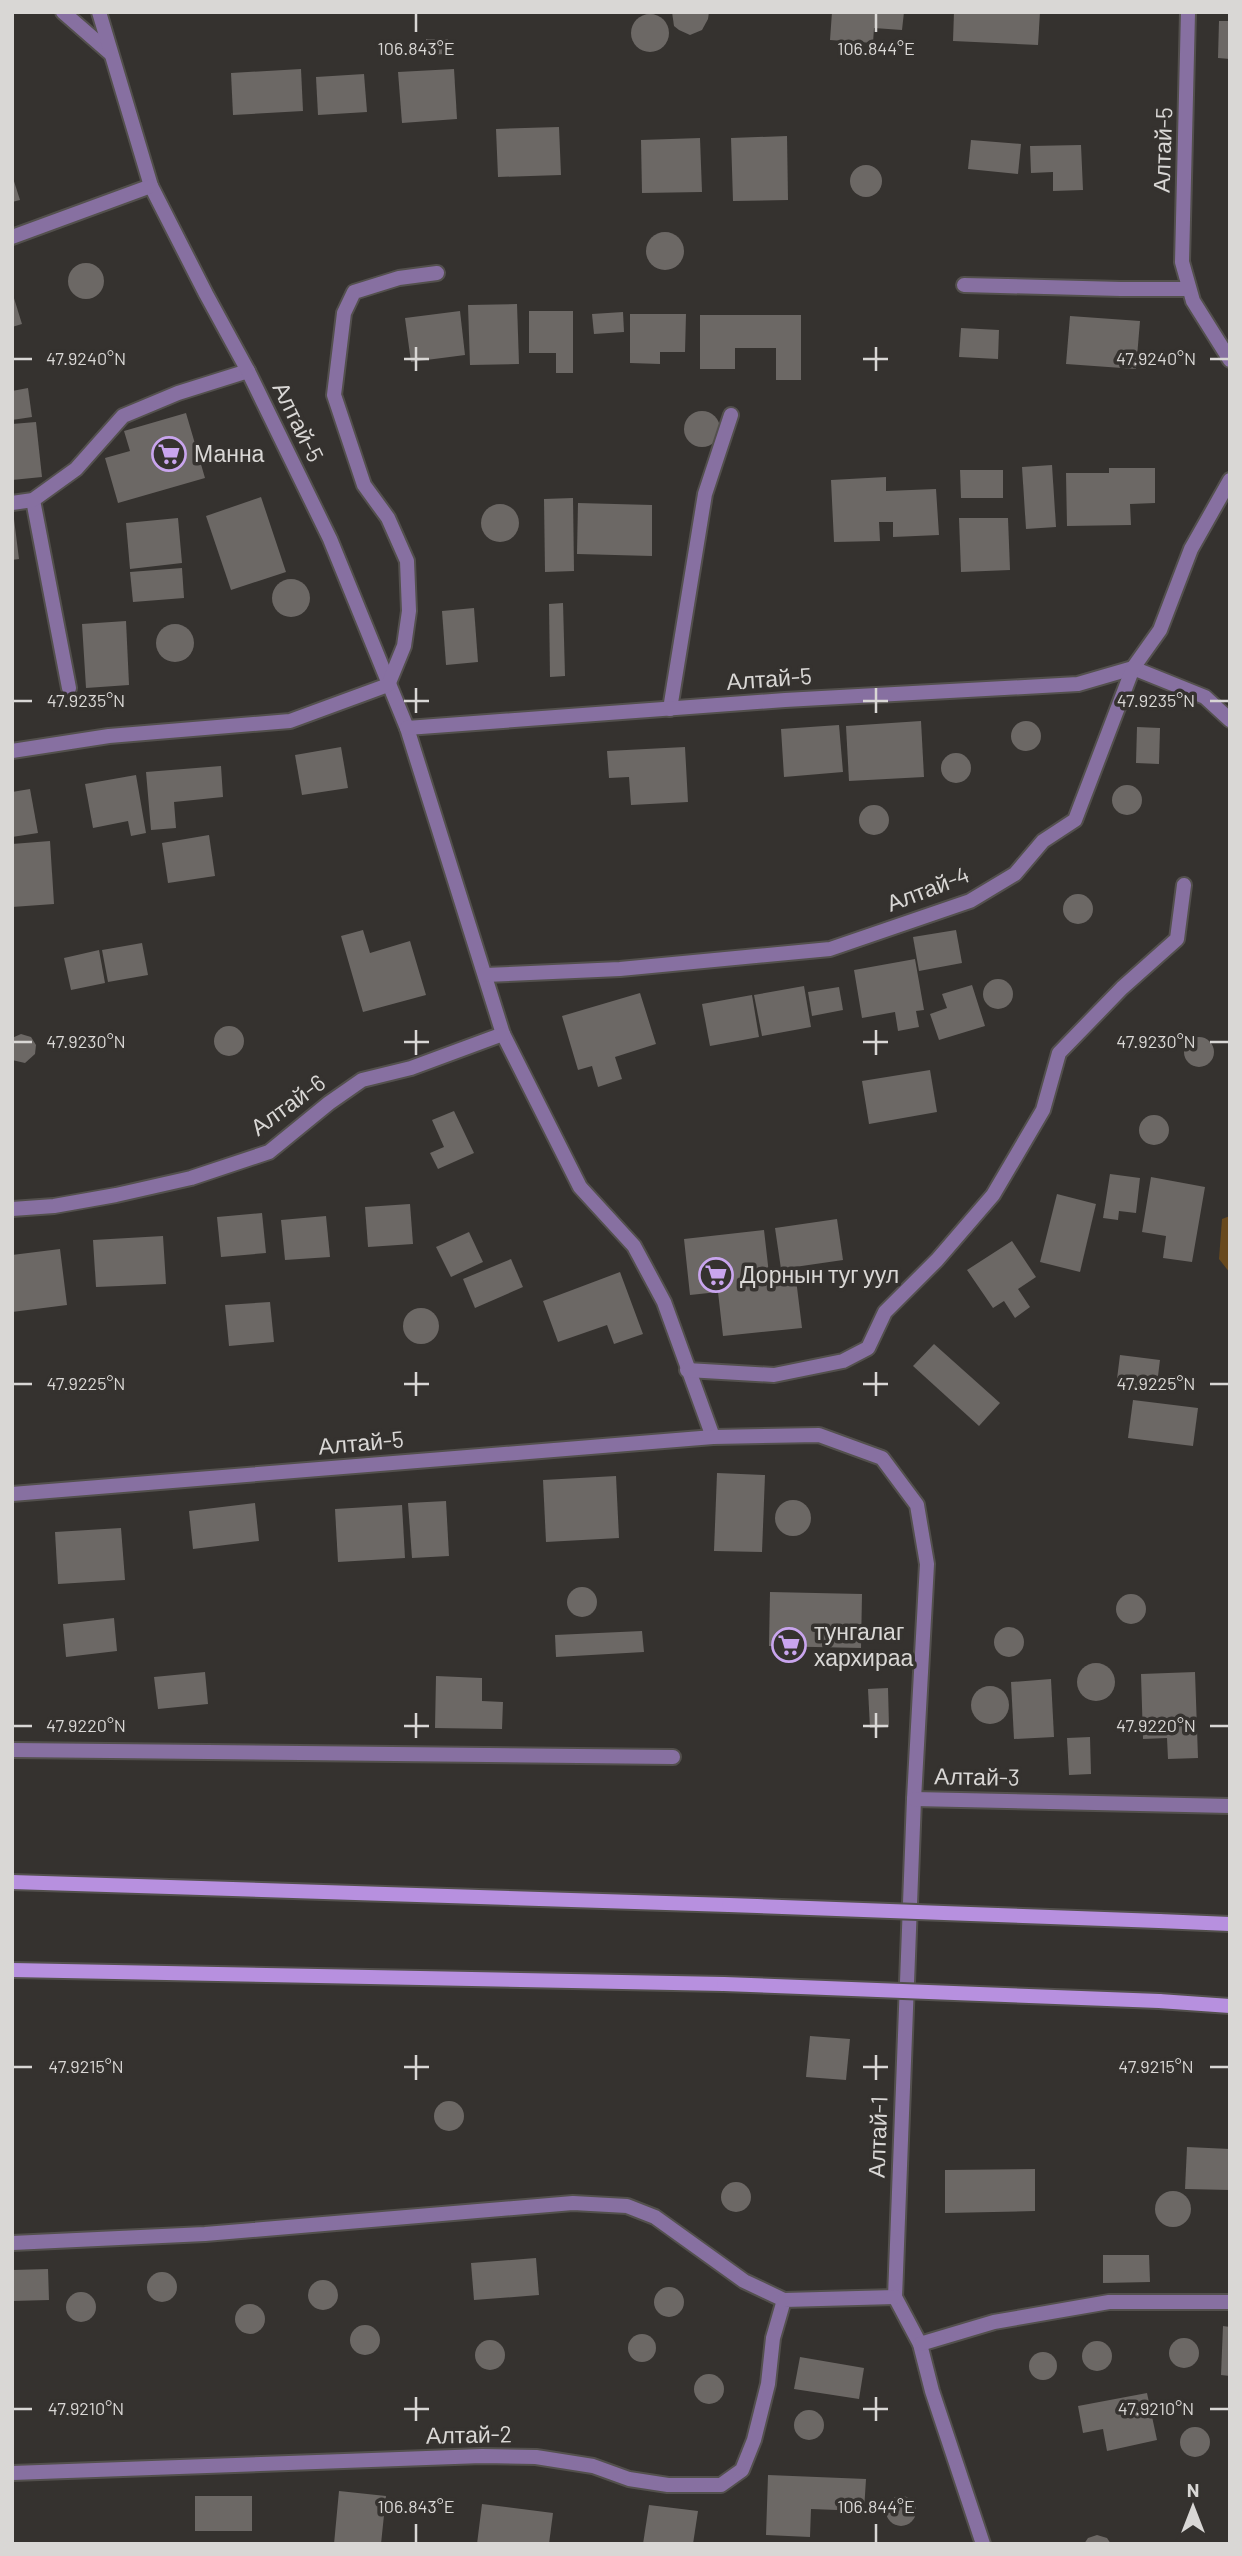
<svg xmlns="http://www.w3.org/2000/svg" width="1242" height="2556" viewBox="0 0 1242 2556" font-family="Barlow,sans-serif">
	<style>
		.green { fill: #68491d }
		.building { fill: #6c6865 }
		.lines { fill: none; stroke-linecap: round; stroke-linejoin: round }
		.service-casing { stroke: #53504d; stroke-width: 18 }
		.minor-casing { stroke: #53504d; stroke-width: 18 }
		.secondary-casing { stroke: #53504d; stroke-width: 18 }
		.service { stroke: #8770a1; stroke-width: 14 }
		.minor { stroke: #8770a1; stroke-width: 14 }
		.secondary { stroke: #b790df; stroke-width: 14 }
		.secondary-bridge-casing { stroke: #53504d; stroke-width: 18; stroke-linecap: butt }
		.secondary-bridge { stroke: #b790df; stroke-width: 14 }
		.ticks { fill: none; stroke: #d9d7d5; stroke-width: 2.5 }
		.labels { text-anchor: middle; stroke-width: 7; stroke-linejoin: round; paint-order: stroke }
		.street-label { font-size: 23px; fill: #d9d7d5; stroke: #35322f }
		.poi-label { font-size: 23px; fill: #d9d7d5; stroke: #35322f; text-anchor: start }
		.ticks-label { font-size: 18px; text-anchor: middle; fill: #d9d7d5; stroke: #35322f; stroke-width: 7; stroke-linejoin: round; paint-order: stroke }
	</style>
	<rect width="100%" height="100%" fill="#35322f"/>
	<path class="green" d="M 1230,1216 L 1230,1273 L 1219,1259 L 1222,1219 Z"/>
	<g class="building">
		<path d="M 672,12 L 709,12 L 708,19 L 702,30 L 690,35 L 679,30 L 674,26 Z"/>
		<path d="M 832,12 L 904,12 L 902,30 L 874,28 L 873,43 L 830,40 Z"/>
		<path d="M 954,12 L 1040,12 L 1038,45 L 953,41 Z"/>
		<circle cx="650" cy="33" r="19"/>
		<path d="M 1219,21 L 1230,21 L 1230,59 L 1218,58 Z"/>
		<path d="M 426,39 L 448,39 L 448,54 L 426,55 Z"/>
		<path d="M 301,69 L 303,111 L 233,115 L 231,73 Z"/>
		<path d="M 454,69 L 457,119 L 402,123 L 398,72 Z"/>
		<path d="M 364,74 L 367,112 L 318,115 L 316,77 Z"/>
		<path d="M 559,127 L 561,175 L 498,177 L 496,129 Z"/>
		<path d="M 787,136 L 788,200 L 733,201 L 731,138 Z"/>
		<path d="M 700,138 L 702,192 L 642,193 L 641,140 Z"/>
		<path d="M 971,140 L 1021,144 L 1018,174 L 968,169 Z"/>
		<path d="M 1081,145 L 1083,190 L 1053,191 L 1053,172 L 1031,173 L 1030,146 Z"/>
		<circle cx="866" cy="181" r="16"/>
		<path d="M 12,175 L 20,200 L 12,202 Z"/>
		<circle cx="665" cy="251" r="19"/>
		<circle cx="86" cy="281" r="18"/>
		<path d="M 13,295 L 22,324 L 12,327 L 12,296 Z"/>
		<path d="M 517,304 L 519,364 L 470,365 L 468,305 Z"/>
		<path d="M 460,311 L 465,355 L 411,362 L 405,318 Z"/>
		<path d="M 529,311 L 573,311 L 573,373 L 556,373 L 556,353 L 529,353 Z"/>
		<path d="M 623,312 L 624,332 L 594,334 L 592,314 Z"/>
		<path d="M 630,314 L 686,314 L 685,352 L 660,352 L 660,364 L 630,363 Z"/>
		<path d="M 700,315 L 801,315 L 801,380 L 776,380 L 776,348 L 735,348 L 735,369 L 700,369 Z"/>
		<path d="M 1070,316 L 1140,321 L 1136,369 L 1066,364 Z"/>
		<path d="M 961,328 L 999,330 L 998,359 L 959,357 Z"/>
		<path d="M 28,388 L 32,417 L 12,420 L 12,391 Z"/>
		<circle cx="702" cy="429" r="18"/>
		<path d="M 186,413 L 205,478 L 118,503 L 105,458 L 130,451 L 124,431 Z"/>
		<path d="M 36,422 L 42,477 L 12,480 L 12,424 Z"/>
		<path d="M 1052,465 L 1056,527 L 1026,529 L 1022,467 Z"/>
		<path d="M 1109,468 L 1155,468 L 1155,503 L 1130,504 L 1131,525 L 1067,526 L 1066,473 L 1109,473 Z"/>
		<path d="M 960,470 L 1003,470 L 1003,498 L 961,498 Z"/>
		<path d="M 886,477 L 886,491 L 936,489 L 939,535 L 893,537 L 893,522 L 879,522 L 880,541 L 834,542 L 831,480 Z"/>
		<path d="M 261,497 L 286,572 L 231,590 L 206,516 Z"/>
		<path d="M 573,498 L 574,571 L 545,572 L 544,499 Z"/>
		<path d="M 578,503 L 652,505 L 652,556 L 577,554 Z"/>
		<circle cx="500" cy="523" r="19"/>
		<path d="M 178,518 L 182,563 L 130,569 L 126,523 Z"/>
		<path d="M 959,518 L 1008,518 L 1010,570 L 961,572 Z"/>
		<path d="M 14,519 L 19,559 L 12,560 L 12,520 Z"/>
		<path d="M 182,568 L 184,598 L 133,602 L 130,572 Z"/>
		<circle cx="291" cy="598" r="19"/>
		<path d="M 563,603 L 565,676 L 550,677 L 549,604 Z"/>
		<path d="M 474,608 L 478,662 L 446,665 L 442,611 Z"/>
		<path d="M 126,621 L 129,685 L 86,688 L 82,624 Z"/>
		<circle cx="175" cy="643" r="19"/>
		<path d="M 921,721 L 924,777 L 849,781 L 846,726 Z"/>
		<circle cx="1026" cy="736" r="15"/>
		<path d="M 839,725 L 843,772 L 784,777 L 781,729 Z"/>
		<path d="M 1137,727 L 1160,728 L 1159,764 L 1136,763 Z"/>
		<path d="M 341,747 L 348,788 L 302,795 L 295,755 Z"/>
		<path d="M 685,747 L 688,802 L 631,805 L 629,777 L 609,778 L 607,751 Z"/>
		<circle cx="956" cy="768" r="15"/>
		<path d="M 221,766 L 223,797 L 174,802 L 176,828 L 151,830 L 146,772 Z"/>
		<path d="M 136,775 L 146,833 L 131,836 L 128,821 L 93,828 L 85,784 Z"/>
		<circle cx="1127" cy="800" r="15"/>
		<path d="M 30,789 L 38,833 L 12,837 L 12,792 Z"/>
		<circle cx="874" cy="820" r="15"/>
		<path d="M 209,835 L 215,876 L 168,883 L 162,843 Z"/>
		<path d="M 50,841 L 54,904 L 12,907 L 12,844 Z"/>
		<circle cx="1078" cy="909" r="15"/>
		<path d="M 363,930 L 370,953 L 410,941 L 426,995 L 363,1012 L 341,936 Z"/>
		<path d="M 956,930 L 962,963 L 919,971 L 913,937 Z"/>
		<path d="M 142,943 L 148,975 L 108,982 L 102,950 Z"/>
		<path d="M 99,950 L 105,983 L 71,990 L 64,958 Z"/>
		<path d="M 915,959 L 924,1010 L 916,1011 L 919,1027 L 898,1031 L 895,1012 L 862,1018 L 854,970 Z"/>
		<circle cx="998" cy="994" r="15"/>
		<path d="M 972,985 L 985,1026 L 939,1040 L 930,1014 L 947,1008 L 942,994 Z"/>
		<path d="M 804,986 L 811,1027 L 762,1036 L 754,995 Z"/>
		<path d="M 839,987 L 843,1010 L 812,1016 L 808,992 Z"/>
		<path d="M 640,993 L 656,1044 L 615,1057 L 622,1079 L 598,1087 L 592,1066 L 578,1070 L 562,1016 Z"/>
		<path d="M 752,995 L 759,1037 L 710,1046 L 702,1004 Z"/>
		<circle cx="229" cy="1041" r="15"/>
		<path d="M 21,1034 L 31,1037 L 36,1045 L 35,1054 L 25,1063 L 12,1060 L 12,1038 Z"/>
		<circle cx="1199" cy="1052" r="15"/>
		<path d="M 930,1070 L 937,1112 L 869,1124 L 862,1081 Z"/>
		<path d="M 454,1111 L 474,1153 L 438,1169 L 430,1153 L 444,1147 L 432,1120 Z"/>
		<circle cx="1154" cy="1130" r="15"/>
		<path d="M 1110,1174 L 1140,1178 L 1136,1213 L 1119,1211 L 1118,1220 L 1103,1218 Z"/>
		<path d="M 1151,1177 L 1205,1187 L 1192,1262 L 1163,1258 L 1166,1236 L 1142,1232 Z"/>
		<path d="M 1057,1194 L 1096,1204 L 1080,1272 L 1040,1262 Z"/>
		<path d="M 410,1204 L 413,1244 L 368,1247 L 365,1207 Z"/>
		<path d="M 262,1213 L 266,1253 L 221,1257 L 217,1217 Z"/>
		<path d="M 326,1216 L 330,1257 L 285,1260 L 281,1220 Z"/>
		<path d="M 837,1219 L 843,1260 L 781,1269 L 775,1228 Z"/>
		<path d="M 764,1230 L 769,1274 L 795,1271 L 802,1328 L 723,1336 L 718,1292 L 690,1295 L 684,1239 Z"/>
		<path d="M 469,1232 L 483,1262 L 451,1277 L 436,1247 Z"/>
		<path d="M 163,1236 L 166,1284 L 96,1287 L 93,1240 Z"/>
		<path d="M 1012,1241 L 1036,1277 L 1018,1289 L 1030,1307 L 1015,1318 L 1004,1301 L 993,1308 L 967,1270 Z"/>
		<path d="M 60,1249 L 67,1305 L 12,1312 L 12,1255 Z"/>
		<path d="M 511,1259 L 523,1287 L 475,1308 L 463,1279 Z"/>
		<path d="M 620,1272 L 643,1334 L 614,1344 L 607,1325 L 558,1342 L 543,1301 Z"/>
		<path d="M 270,1302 L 274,1342 L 229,1346 L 225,1305 Z"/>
		<circle cx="421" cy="1326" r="18"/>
		<path d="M 934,1344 L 1000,1403 L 979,1426 L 913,1366 Z"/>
		<path d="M 1120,1355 L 1160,1360 L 1156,1392 L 1116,1387 Z"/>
		<path d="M 1133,1400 L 1198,1408 L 1193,1446 L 1128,1438 Z"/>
		<path d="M 717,1473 L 765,1475 L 762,1552 L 714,1551 Z"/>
		<path d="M 616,1476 L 619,1538 L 546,1542 L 543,1480 Z"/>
		<circle cx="793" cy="1518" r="18"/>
		<path d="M 446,1501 L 449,1556 L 412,1558 L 408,1503 Z"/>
		<path d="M 255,1503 L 259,1541 L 193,1549 L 189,1511 Z"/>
		<path d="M 402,1505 L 405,1558 L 338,1562 L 335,1509 Z"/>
		<path d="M 121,1528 L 125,1580 L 58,1584 L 55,1532 Z"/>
		<circle cx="582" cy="1602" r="15"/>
		<path d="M 770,1592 L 862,1594 L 861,1648 L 769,1646 Z"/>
		<circle cx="1131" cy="1609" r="15"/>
		<path d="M 114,1618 L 117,1651 L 66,1657 L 63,1624 Z"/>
		<circle cx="1009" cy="1642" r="15"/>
		<path d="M 642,1631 L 644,1652 L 556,1657 L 555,1635 Z"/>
		<circle cx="1096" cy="1682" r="19"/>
		<path d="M 205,1672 L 208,1704 L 158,1709 L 154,1677 Z"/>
		<path d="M 1195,1672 L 1198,1758 L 1168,1759 L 1167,1738 L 1143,1739 L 1141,1674 Z"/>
		<path d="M 436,1676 L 482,1678 L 482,1701 L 503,1702 L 502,1729 L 435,1728 Z"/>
		<path d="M 1051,1679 L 1054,1737 L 1014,1739 L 1011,1682 Z"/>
		<circle cx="990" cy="1705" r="19"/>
		<path d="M 888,1688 L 889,1727 L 870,1728 L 868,1689 Z"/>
		<path d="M 1090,1737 L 1091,1774 L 1069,1775 L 1067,1738 Z"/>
		<path d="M 810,2036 L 850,2039 L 846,2080 L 806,2077 Z"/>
		<circle cx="449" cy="2116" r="15"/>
		<path d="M 1187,2147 L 1230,2149 L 1230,2190 L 1185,2189 Z"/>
		<path d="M 1035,2169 L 1035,2211 L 945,2213 L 945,2170 Z"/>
		<circle cx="736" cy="2197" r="15"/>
		<circle cx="1173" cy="2209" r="18"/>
		<path d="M 1103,2255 L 1149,2255 L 1150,2282 L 1103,2283 Z"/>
		<path d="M 536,2258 L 539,2295 L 474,2300 L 471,2263 Z"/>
		<path d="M 48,2269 L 49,2300 L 12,2301 L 12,2270 Z"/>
		<circle cx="162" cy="2287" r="15"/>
		<circle cx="323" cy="2295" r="15"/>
		<circle cx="669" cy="2302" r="15"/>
		<circle cx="81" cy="2307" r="15"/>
		<circle cx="250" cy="2319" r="15"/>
		<circle cx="365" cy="2340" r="15"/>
		<path d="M 1223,2326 L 1230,2327 L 1230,2376 L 1221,2375 Z"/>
		<circle cx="642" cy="2348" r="14"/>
		<circle cx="1184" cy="2353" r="15"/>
		<circle cx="490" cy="2355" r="15"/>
		<circle cx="1097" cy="2356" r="15"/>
		<circle cx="1043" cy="2366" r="14"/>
		<path d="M 800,2357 L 864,2368 L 859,2399 L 794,2389 Z"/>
		<circle cx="709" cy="2389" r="15"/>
		<path d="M 1147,2393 L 1157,2440 L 1107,2451 L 1103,2429 L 1083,2433 L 1078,2406 Z"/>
		<circle cx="809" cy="2425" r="15"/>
		<circle cx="1195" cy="2442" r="15"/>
		<path d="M 768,2475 L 866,2479 L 864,2511 L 811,2509 L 810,2537 L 766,2535 Z"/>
		<path d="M 339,2491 L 386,2496 L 381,2544 L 334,2544 Z"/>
		<rect x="195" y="2496" width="57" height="35"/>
		<circle cx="901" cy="2511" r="15"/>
		<path d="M 482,2504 L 553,2513 L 549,2544 L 477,2544 Z"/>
		<path d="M 649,2505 L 698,2511 L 693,2544 L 643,2544 Z"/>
		<path d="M 1097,2535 L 1107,2538 L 1111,2544 L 1084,2544 L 1088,2538 Z"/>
	</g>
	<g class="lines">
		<g class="service-casing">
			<g id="service">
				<path d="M 33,500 L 69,688"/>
				<path d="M 12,503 L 33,500 L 76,469 L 123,416 L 178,393 L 248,371"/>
				<path d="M 670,709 L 705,494 L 731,415"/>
			</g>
		</g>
		<g class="minor-casing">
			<g id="minor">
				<path d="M 63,12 L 110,53"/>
				<path d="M 99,12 L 151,186 L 206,294 L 248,371 L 330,539 L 407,728 L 503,1034 L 580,1187 L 634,1246 L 664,1302 L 713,1437"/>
				<path d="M 1188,12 L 1182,262 L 1193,301 L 1230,360"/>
				<path d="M 12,237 L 151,186"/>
				<path d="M 964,285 L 1121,289 L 1189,289"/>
				<path d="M 1133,668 L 1205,697 L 1230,720"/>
				<path d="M 407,728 L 785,700 L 1078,684 L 1133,668"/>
				<path d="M 12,751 L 109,736 L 290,721 L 388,685 L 404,646 L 409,611 L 407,561 L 388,518 L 364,485 L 334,395 L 344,313 L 354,292 L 399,278 L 437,273"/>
				<path d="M 485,975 L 620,969 L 830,949 L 970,901 L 1015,874 L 1043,841 L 1075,820 L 1133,668 L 1160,630 L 1191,549 L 1230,480"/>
				<path d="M 12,1209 L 54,1206 L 116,1195 L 191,1178 L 269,1152 L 329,1103 L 362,1080 L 411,1068 L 503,1034"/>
				<path d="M 687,1370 L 774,1375 L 843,1361 L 868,1348 L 885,1312 L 937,1260 L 993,1195 L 1043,1110 L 1059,1053 L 1122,988 L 1177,939 L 1184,885"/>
				<path d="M 12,1494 L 713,1437 L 819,1435 L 882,1458 L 917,1505 L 927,1564 L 914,1799 L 895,2297 L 920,2344 L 932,2391 L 983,2544"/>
				<path d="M 12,1750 L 673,1757"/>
				<path d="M 914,1799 L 1230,1806"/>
				<path d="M 12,2243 L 205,2234 L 573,2203 L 627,2206 L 655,2217 L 744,2281 L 784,2300"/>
				<path d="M 920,2344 L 994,2322 L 1109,2302 L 1230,2302"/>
				<path d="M 12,2473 L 482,2456 L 536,2457 L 593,2466 L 629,2479 L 668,2485 L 721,2485 L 742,2470 L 754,2440 L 768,2384 L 773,2338 L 784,2300 L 895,2297"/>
			</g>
		</g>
		<g class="secondary-casing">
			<g id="secondary">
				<path d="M 12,1882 L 729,1905"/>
				<path d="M 1159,1921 L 1230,1924"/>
				<path d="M 12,1970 L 724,1984"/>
				<path d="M 1159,2001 L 1230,2006"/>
			</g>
		</g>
		<use href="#service" class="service"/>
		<use href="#minor" class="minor"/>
		<use href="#secondary" class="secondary"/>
		<g class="secondary-bridge-casing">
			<g id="secondary-bridge">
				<path d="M 729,1905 L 1159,1921"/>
				<path d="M 724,1984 L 1159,2001"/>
			</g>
		</g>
		<use href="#secondary-bridge" class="secondary-bridge"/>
	</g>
	<path class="ticks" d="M 416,14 L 416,32M 876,14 L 876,32M 416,347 L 416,371M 876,347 L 876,371M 14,359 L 32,359M 404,359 L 429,359M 863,359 L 888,359M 1210,359 L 1228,359M 416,688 L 416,713M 876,688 L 876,713M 14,701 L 32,701M 404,701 L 429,701M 863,701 L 888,701M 1210,701 L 1228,701M 416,1030 L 416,1055M 876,1030 L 876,1055M 14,1042 L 32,1042M 404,1042 L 429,1042M 863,1042 L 888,1042M 1210,1042 L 1228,1042M 416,1372 L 416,1396M 876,1372 L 876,1396M 14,1384 L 32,1384M 404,1384 L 429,1384M 863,1384 L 888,1384M 1210,1384 L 1228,1384M 416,1713 L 416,1738M 876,1713 L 876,1738M 14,1726 L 32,1726M 404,1726 L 429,1726M 863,1726 L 888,1726M 1210,1726 L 1228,1726M 416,2055 L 416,2080M 876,2055 L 876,2080M 14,2067 L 32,2067M 404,2067 L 429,2067M 863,2067 L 888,2067M 1210,2067 L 1228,2067M 416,2397 L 416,2421M 876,2397 L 876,2421M 14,2409 L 32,2409M 404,2409 L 429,2409M 863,2409 L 888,2409M 1210,2409 L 1228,2409M 416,2524 L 416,2542M 876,2524 L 876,2542"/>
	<defs>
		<g id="supermarket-ring" transform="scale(1.75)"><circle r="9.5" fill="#35322f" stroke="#c9a5ee" stroke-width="1.5"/><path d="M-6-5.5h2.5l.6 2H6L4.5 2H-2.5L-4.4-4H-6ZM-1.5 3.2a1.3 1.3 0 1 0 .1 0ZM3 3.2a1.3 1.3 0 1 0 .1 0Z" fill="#c9a5ee"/></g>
	</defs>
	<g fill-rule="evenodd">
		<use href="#supermarket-ring" x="169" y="454"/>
		<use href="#supermarket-ring" x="716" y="1275"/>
		<use href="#supermarket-ring" x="789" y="1645"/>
	</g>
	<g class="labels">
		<g class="street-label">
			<text transform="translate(1163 150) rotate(-88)" y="8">Алтай-5</text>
			<text transform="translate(298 422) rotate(64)" y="8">Алтай-5</text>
			<text transform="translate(769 679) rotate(-4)" y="8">Алтай-5</text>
			<text transform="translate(928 889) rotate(-21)" y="8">Алтай-4</text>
			<text transform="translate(288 1105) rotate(-36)" y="8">Алтай-6</text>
			<text transform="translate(361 1443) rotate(-5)" y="8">Алтай-5</text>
			<text transform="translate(977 1777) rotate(1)" y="8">Алтай-3</text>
			<text transform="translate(878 2137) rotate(-88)" y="8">Алтай-1</text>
			<text transform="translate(469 2435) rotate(-1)" y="8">Алтай-2</text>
		</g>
		<g class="poi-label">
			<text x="194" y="462">Манна</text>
			<text x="740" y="1283">Дорнын туг уул</text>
			<text x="814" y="1640">тунгалаг<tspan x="814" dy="26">хархираа</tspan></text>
		</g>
	</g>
	<g class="ticks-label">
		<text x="416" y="55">106.843°E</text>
		<text x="876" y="55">106.844°E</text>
		<text x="86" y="365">47.9240°N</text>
		<text x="1156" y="365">47.9240°N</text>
		<text x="86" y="707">47.9235°N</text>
		<text x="1156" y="707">47.9235°N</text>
		<text x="86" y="1048">47.9230°N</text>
		<text x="1156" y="1048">47.9230°N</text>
		<text x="86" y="1390">47.9225°N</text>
		<text x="1156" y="1390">47.9225°N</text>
		<text x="86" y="1732">47.9220°N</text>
		<text x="1156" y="1732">47.9220°N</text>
		<text x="86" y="2073">47.9215°N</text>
		<text x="1156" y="2073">47.9215°N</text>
		<text x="86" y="2415">47.9210°N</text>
		<text x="1156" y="2415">47.9210°N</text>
		<text x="416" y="2513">106.843°E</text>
		<text x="876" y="2513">106.844°E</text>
	</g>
	<rect width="1242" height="2556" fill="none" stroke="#d9d7d5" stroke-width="28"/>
	<g transform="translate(1193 2507)" stroke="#35322f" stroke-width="5" paint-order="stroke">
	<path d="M0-5L12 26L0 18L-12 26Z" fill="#d9d7d5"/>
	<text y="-10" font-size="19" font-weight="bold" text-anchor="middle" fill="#d9d7d5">N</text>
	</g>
</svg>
